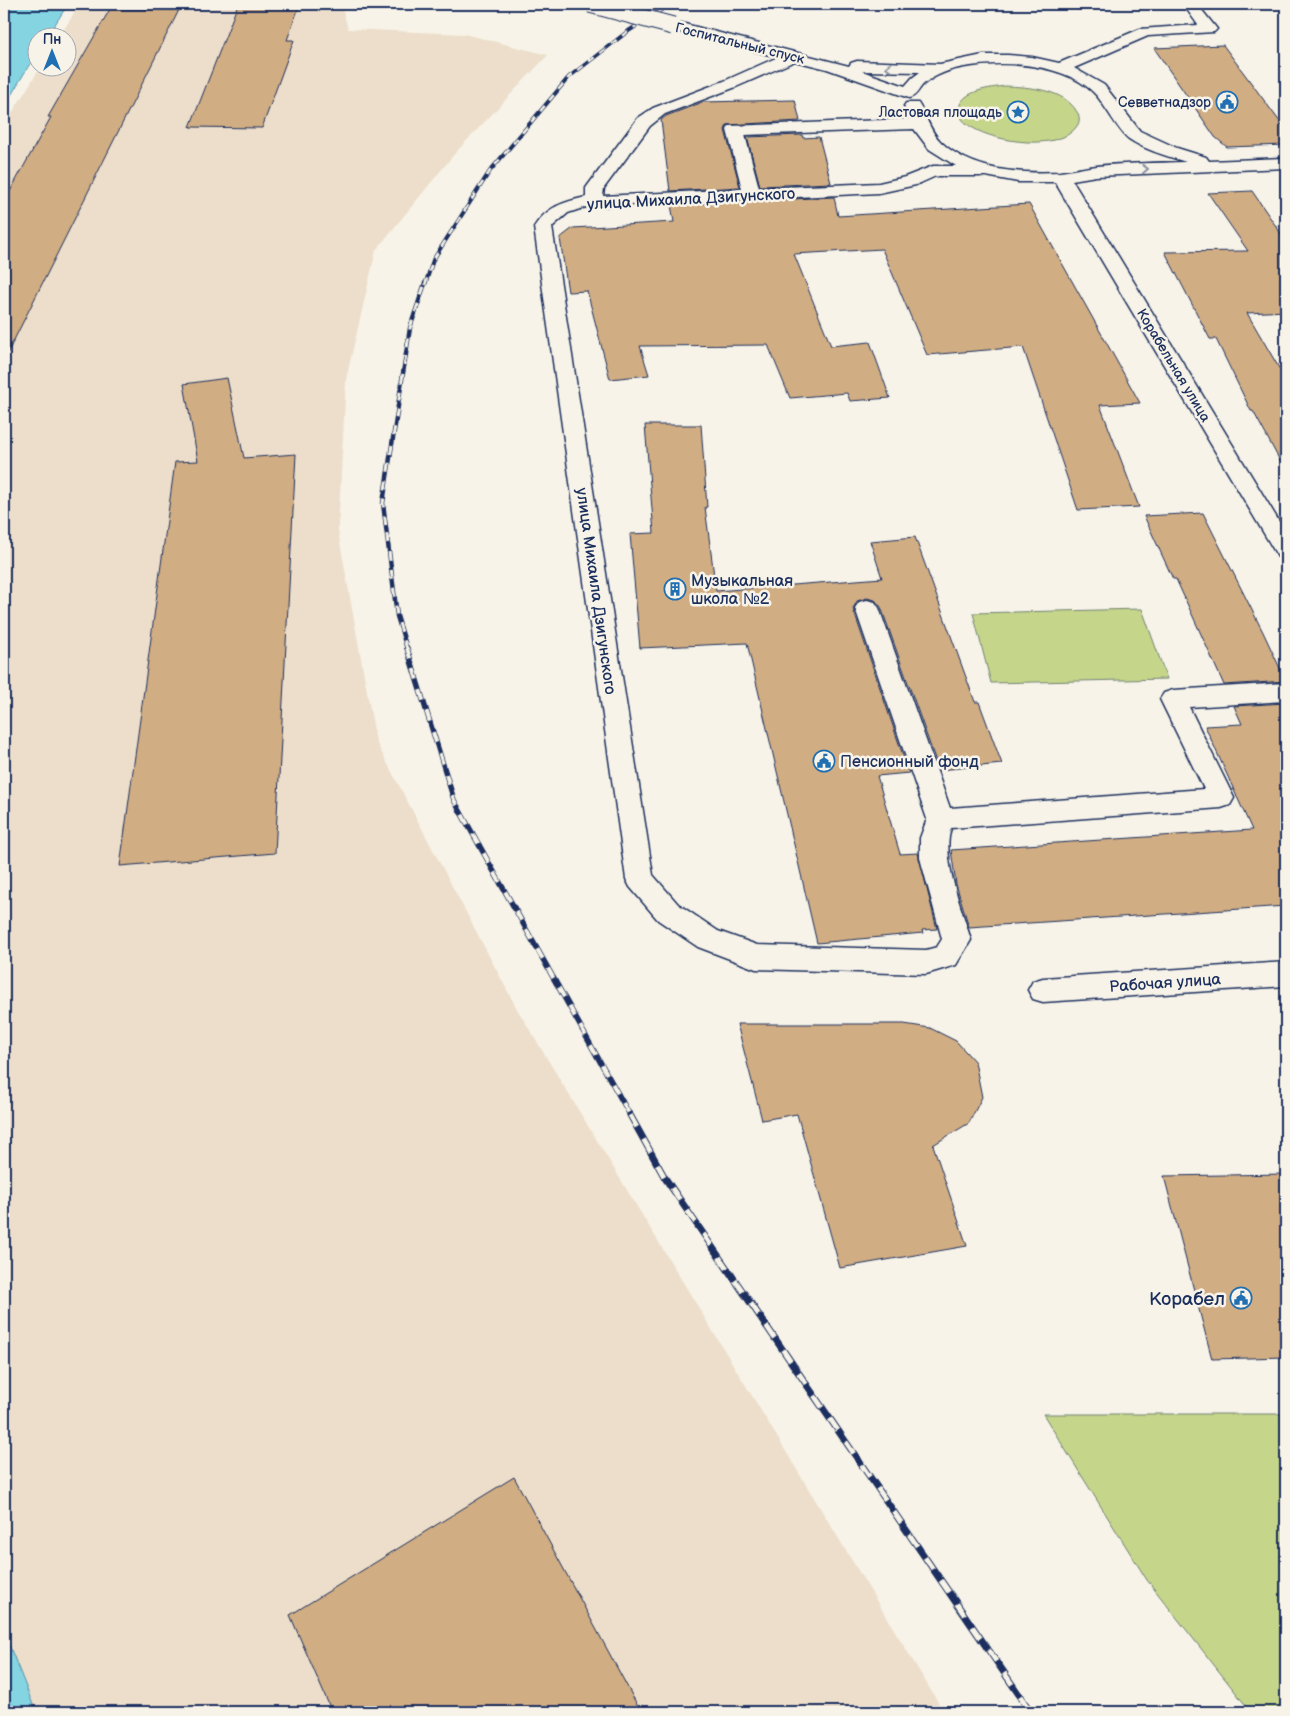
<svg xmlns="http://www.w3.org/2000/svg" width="1290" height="1716" viewBox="0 0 1290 1716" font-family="'Balsamiq Sans',sans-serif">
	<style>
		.built { fill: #ecdeca }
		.green { fill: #c5d58a; stroke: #708274 }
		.water { fill: #85d4e2; stroke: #5b92ad }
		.building { fill: #d1ad83; stroke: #1b2f5e }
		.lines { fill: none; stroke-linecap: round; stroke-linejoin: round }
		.minor-casing { stroke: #1b2f5e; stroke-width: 3 }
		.minor { fill: #f7f3e8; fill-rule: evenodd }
		.rail-far3-casing { stroke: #1b2f5e; stroke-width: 4 }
		.rail-far2-casing { stroke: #1b2f5e; stroke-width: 4.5 }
		.rail-far1-casing { stroke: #1b2f5e; stroke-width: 5.5 }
		.rail-casing { stroke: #1b2f5e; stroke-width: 7 }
		.rail-far3 { stroke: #f7f3e8; stroke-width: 2.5; stroke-dasharray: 7; stroke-linecap: butt }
		.rail-far2 { stroke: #f7f3e8; stroke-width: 3; stroke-dasharray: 9; stroke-linecap: butt }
		.rail-far1 { stroke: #f7f3e8; stroke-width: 4; stroke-dasharray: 11; stroke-linecap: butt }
		.rail { stroke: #f7f3e8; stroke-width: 5; stroke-dasharray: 14; stroke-linecap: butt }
		.minor-bridge-casing { stroke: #1b2f5e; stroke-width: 19; stroke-linecap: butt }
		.minor-bridge { stroke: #f7f3e8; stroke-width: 17 }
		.oneway { stroke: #8991a3 }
		.labels { text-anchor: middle; stroke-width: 5; stroke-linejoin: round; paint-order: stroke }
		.far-street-label { font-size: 14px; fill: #1b2f5e; stroke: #f7f3e8 }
		.far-poi-label { font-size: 14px; fill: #1b2f5e; stroke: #f7f3e8; text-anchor: end }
		.street-label { font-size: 16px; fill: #1b2f5e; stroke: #f7f3e8 }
		.poi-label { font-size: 16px; fill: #1b2f5e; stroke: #f7f3e8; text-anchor: start }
		.near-poi-label { font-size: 19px; fill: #1b2f5e; stroke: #f7f3e8; text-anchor: end }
	</style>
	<rect width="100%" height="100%" fill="#f7f3e8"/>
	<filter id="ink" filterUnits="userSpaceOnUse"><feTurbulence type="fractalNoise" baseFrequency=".02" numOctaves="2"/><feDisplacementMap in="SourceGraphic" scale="10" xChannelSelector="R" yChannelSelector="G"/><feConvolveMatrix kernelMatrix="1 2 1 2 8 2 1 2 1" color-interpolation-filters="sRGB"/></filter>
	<g filter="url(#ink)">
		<path class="built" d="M 80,4 L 341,4 L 348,29 L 464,34 L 548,55 L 456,152 L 376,250 L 346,379 L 338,531 L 376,742 L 517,1009 L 944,1712 L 4,1712 L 4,126 L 40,68 L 68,68 L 68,38 L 59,37 Z"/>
		<g class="green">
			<path d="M 1005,86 C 1029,87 1064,89 1077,112 C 1080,116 1080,122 1077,126 C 1060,152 996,142 973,128 C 966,124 957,117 959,108 C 962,90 991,88 1005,86 Z"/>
			<path d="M 1142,609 L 1167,679 L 991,683 L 973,613 Z"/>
			<path d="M 1043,1414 L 1286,1414 L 1286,1712 L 1251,1712 L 1147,1580 Z"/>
		</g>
		<g class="water">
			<path d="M 4,4 L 68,4 L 47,37 L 38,38 L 37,52 L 4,107 Z"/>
			<path d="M 4,1632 L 36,1712 L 4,1712 Z"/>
		</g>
		<g class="building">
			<path d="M 238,4 L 300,4 L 287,40 L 294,40 L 262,128 L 190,127 Z"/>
			<path d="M 110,9 L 179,10 L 4,360 L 4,202 L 51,117 L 48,117 Z"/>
			<path d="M 1223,45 L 1286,130 L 1286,145 L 1227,147 L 1215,137 L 1154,48 Z"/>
			<path d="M 795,100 L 800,121 L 727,125 L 725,130 L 740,187 L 670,191 L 661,120 L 666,116 L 703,102 Z"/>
			<path d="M 802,135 L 803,138 L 819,137 L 831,183 L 760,186 L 747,137 Z"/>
			<path d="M 1252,191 L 1286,241 L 1286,311 L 1247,313 L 1286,380 L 1286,472 L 1253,411 L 1251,411 L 1216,339 L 1210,339 L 1165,252 L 1248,251 L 1208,193 Z"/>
			<path d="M 834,197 L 838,216 L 1029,204 L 1140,403 L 1100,405 L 1139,507 L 1078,510 L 1023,347 L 927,355 L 882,249 L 794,254 L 831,346 L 870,342 L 890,398 L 850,401 L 847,393 L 790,398 L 768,345 L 640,346 L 649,375 L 610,379 L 587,291 L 568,292 L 560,238 L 573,228 L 674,222 L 671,205 Z"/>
			<path d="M 227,378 L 244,458 L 296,454 L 275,853 L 120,866 L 175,462 L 198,461 L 184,384 Z"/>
			<path d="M 645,425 L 701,425 L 707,507 L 705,507 L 716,591 L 882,578 L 870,541 L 915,537 L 975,702 L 979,702 L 1002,764 L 939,770 L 881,607 L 875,600 L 867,598 L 857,601 L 853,609 L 909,773 L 877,776 L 900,854 L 918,853 L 937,929 L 922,930 L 923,933 L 817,943 L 747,643 L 640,648 L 630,534 L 654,533 Z"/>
			<path d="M 1203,513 L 1263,632 L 1286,681 L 1224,685 L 1176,579 L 1173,579 L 1144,516 Z"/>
			<path d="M 1286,703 L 1286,906 L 969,927 L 956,884 L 951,850 L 1252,830 L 1205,726 L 1242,724 L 1234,706 Z"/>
			<path d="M 737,1024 L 904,1024 L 930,1028 L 956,1041 L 975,1062 L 982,1097 L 969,1123 L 933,1145 L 967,1246 L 840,1268 L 797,1114 L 762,1120 Z"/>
			<path d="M 1286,1174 L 1286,1357 L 1212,1359 L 1164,1176 Z"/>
			<path d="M 514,1477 L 641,1712 L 332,1712 L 290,1615 Z"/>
		</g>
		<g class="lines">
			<g class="minor-casing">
				<g id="minor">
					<path d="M 1183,4 L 1197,4 L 1217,29 L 1214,32 L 1148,36 L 1074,68 L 1104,85 L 1140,131 L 1177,148 L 1206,157 L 1209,161 L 1286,158 L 1286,168 L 1096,176 L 1072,180 L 1286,533 L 1286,559 L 1278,557 L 1275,552 L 1055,182 L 1018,182 L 986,176 L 936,176 L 916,185 L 879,193 L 586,207 L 568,213 L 552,227 L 653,875 L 678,904 L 718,931 L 757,945 L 926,950 L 937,947 L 942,939 L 920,858 L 920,838 L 927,819 L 855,608 L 859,602 L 867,600 L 875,602 L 879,608 L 950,808 L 1204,789 L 1160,699 L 1164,693 L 1173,690 L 1286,683 L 1286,701 L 1189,707 L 1234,798 L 1230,805 L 1221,808 L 951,828 C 941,859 962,909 971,940 L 956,965 L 926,974 L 756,969 L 698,947 L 658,920 L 630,887 L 626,879 L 534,227 C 547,207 563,202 586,197 L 586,188 L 638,118 L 653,108 L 724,81 L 778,57 L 668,29 L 665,26 L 668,23 L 673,21 L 849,66 L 851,63 L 857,61 L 940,64 L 983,55 L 1008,55 L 1032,57 L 1059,63 L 1140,29 L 1198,25 ZM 795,61 L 827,69 L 909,98 C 918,96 918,88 925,83 C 935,75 951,69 964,67 C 1004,60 1068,63 1097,96 C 1106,107 1119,132 1129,139 C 1145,150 1167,156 1186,162 C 1156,163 1127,163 1097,166 C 1085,167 1072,171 1060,172 C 1019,174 972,171 941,142 C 929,130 927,116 918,103 L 906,103 L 904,106 L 909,119 L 729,126 L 727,130 L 742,189 L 603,196 L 604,188 L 650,126 L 665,114 L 736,87 ZM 862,71 L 920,72 L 912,78 L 905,86 ZM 914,129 L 929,149 L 956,166 L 933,166 L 905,177 L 879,183 L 759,188 L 745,135 Z"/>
					<path d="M 1286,962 L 1286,986 L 1043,1002 L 1033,999 L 1028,990 L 1033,981 L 1043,978 Z"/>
				</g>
			</g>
			<use href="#minor" class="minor"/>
			<g class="rail-far3-casing">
				<path id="rail-far3" d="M 425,285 L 433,260 L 490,171 L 569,77 L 627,32 L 670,4"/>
			</g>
			<g class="rail-far2-casing">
				<path id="rail-far2" d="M 407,649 L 397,616 L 383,503 L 410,328 L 425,283"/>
			</g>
			<g class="rail-far1-casing">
				<path id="rail-far1" d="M 407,648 L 454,800 L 631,1117"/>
			</g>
			<g class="rail-casing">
				<path id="rail" d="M 630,1115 L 665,1178 L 1031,1712"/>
			</g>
			<use href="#rail-far3" class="rail-far3"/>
			<use href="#rail-far2" class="rail-far2"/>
			<use href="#rail-far1" class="rail-far1"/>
			<use href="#rail" class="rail"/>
			<g class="minor-bridge-casing">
				<path id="minor-bridge" d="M 590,4 L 673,26"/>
			</g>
			<use href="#minor-bridge" class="minor-bridge"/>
		</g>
		<defs><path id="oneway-chevron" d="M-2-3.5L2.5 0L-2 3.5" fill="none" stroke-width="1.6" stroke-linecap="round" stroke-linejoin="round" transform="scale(1.25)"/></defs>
		<g class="oneway">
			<use href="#oneway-chevron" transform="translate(889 67) rotate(-179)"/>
			<use href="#oneway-chevron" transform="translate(1145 169) rotate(-3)"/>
		</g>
	</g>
	<defs>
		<g id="civic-ring" transform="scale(1.125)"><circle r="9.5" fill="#f7f3e8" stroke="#1f6fb2" stroke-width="1.5"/><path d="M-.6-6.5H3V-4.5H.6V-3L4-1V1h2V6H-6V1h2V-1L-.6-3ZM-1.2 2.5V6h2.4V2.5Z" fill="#1f6fb2"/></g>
		<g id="sight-ring" transform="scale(1.125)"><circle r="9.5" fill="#f7f3e8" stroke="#1f6fb2" stroke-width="1.5"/><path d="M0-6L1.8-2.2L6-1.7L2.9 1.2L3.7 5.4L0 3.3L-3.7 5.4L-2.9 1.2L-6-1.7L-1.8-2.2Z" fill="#1f6fb2"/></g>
		<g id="building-ring" transform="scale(1.125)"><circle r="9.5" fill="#f7f3e8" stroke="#1f6fb2" stroke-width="1.5"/><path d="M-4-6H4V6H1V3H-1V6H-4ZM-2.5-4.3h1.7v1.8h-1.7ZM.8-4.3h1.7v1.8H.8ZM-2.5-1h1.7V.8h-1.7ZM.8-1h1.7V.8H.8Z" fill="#1f6fb2"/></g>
	</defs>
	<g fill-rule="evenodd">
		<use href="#civic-ring" x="1227" y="102"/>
		<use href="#sight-ring" x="1018" y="112"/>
		<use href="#building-ring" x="675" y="589"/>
		<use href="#civic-ring" x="824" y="761"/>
		<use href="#civic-ring" x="1241" y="1298"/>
	</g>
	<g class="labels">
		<g class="far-street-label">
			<text transform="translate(740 43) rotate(14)" y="5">Госпитальный спуск</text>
			<text transform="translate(1174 365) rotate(59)" y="5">Корабельная улица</text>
		</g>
		<g class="far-poi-label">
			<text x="1211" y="107">Севветнадзор</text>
			<text x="1002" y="117">Ластовая площадь</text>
		</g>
		<g class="street-label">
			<text transform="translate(691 198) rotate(-3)" y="6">улица Михаила Дзигунского</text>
			<text transform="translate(597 591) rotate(82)" y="6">улица Михаила Дзигунского</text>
			<text transform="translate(1165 982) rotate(-4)" y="6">Рабочая улица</text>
		</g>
		<g class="poi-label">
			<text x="691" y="586">Музыкальная<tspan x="691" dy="18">школа №2</tspan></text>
			<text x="840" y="767">Пенсионный фонд</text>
		</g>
		<g class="near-poi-label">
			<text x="1225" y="1305">Корабел</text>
		</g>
	</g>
	<rect width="1290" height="1716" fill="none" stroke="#f7f3e8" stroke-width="20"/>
	<rect x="10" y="10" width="1270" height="1696" fill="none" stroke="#1b2f5e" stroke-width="2" filter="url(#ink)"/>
	<g transform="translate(52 52)"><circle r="24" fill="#f7f3e8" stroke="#9fa5b1"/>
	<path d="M0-4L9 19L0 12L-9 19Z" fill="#1f6fb2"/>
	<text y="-8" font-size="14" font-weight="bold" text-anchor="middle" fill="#1b2f5e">Пн</text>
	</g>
</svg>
